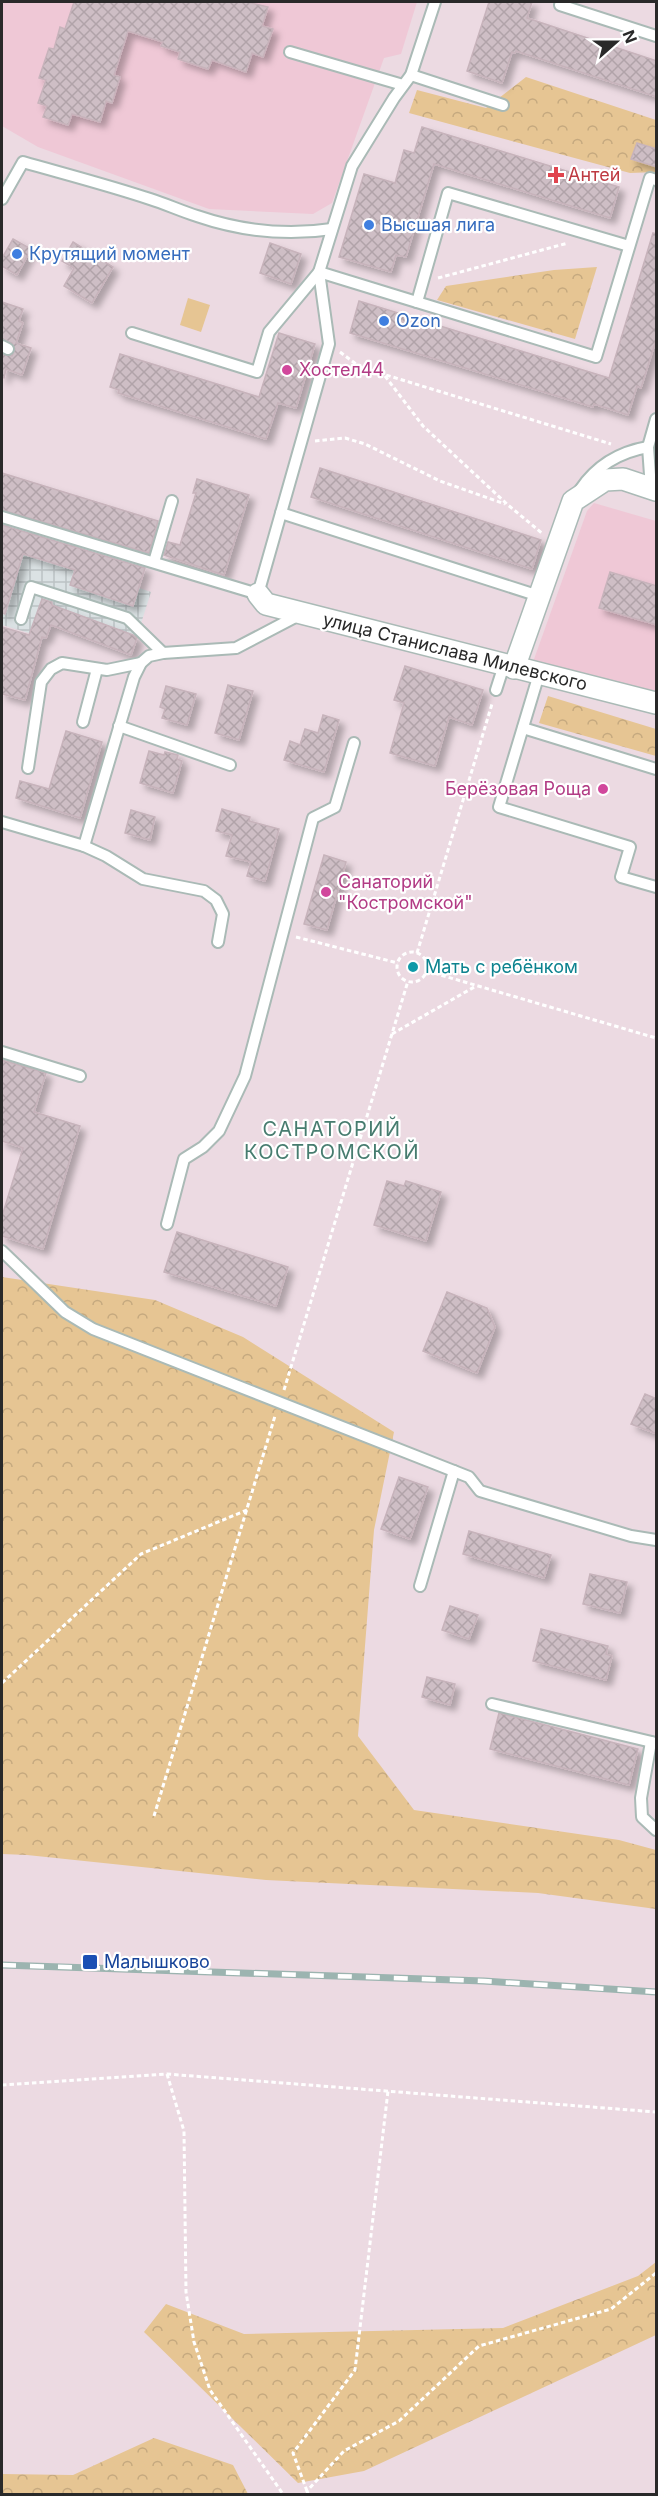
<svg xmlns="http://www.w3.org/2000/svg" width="658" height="2496" viewBox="0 0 658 2496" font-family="Inter,sans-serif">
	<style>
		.industrial { fill: url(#industrial-grid) }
		.education { fill: #efc8d6 }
		.grass { fill: #e6c593 }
		.forest { fill: url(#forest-crowns) }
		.building { fill: url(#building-cross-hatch); stroke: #c7b3bb; stroke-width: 1.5; filter: url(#shadow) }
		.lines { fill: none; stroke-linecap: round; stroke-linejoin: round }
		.lane-casing { stroke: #aabab6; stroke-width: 14 }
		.street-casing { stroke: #aabab6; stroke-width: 24 }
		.path { stroke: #fff; stroke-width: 3; stroke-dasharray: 4.5 3; stroke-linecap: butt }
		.lane { stroke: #fff; stroke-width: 10 }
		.street { stroke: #fff; stroke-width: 21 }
		.rail-casing { stroke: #9cb4b0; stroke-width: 7 }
		.rail { stroke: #fff; stroke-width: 4.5; stroke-dasharray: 14; stroke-linecap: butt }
		.health-dot { fill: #e0444e; stroke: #fff; stroke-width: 2 }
		.shop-dot { fill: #3f7fe0; stroke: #fff; stroke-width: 2 }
		.hotel-dot { fill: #d1479c; stroke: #fff; stroke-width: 2 }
		.culture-dot { fill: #0f9aa8; stroke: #fff; stroke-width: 2 }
		.transit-dot { fill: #1a4fb4; stroke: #fff; stroke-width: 2 }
		.labels { text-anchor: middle; stroke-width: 4.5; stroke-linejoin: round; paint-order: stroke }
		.health-label { font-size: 18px; fill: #be3a42; stroke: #fff; text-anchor: start }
		.shop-label { font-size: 18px; fill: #366cbe; stroke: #fff; text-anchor: start }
		.hotel-label { font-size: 18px; fill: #b23c85; stroke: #fff; text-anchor: start }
		.street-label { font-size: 18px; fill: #292929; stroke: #fff }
		.culture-label { font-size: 18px; fill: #0d838f; stroke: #fff; text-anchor: start }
		.transit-label { font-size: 18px; fill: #164399; stroke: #fff; text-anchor: start }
		.neighbourhood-label { font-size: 20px; letter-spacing: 1.5px; fill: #477c6f; stroke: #fff }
	</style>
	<defs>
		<pattern id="industrial-grid" width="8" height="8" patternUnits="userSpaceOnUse" patternTransform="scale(1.5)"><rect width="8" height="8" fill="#dbe2e4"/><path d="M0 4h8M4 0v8" fill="none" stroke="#bcc2c4"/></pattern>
		<pattern id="forest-crowns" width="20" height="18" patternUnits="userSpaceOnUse" patternTransform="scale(1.5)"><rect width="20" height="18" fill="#e6c593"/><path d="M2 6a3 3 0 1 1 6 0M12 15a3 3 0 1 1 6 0" fill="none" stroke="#c5a97f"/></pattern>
		<pattern id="building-cross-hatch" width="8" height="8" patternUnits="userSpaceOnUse" patternTransform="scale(1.5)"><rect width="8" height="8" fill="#cebec5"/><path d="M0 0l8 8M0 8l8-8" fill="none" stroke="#b1a3a9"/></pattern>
		<filter id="shadow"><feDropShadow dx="5.5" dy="5.5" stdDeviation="3" flood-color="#0004"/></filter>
	</defs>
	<rect width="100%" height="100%" fill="#ecdae2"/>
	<path class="industrial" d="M 2,473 L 158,521 L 139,588 L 151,592 L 131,655 L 51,625 L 46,638 L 2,625 Z"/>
	<g class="education">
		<path d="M 2,2 L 417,2 L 401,54 L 384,58 L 332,203 L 313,214 L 209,209 L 38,147 L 2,126 Z"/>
		<path d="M 594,503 L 656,521 L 656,693 L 533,662 L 587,511 Z"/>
	</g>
	<path class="grass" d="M 188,298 L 210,305 L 201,332 L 180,325 Z"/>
	<g class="forest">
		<path d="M 526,77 L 656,120 L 656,172 L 630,173 L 409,113 L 417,90 L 486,108 Z"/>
		<path d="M 597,267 L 575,339 L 437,300 L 446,286 L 554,270 Z"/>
		<path d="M 548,696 L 656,729 L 656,756 L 539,723 Z"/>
		<path d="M 2,1277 L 155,1300 L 243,1337 L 394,1432 L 374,1530 L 358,1736 L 414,1810 L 619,1840 L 656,1850 L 656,1909 L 538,1893 L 266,1880 L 27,1855 L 2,1854 Z"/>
		<path d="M 656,2262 L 656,2335 L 364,2471 L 298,2483 L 144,2332 L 166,2304 L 244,2334 L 503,2328 L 638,2276 Z"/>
		<path d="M 154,2438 L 233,2465 L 248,2494 L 2,2494 L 2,2474 L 73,2475 Z"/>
	</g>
	<g class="building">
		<path d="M 74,2 L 247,2 L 268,7 L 262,26 L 273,29 L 263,57 L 252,53 L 246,72 L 212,60 L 208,69 L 178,59 L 180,52 L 161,46 L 163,42 L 128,31 L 114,75 L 120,77 L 112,103 L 106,101 L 100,122 L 72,114 L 68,125 L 43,117 L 47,106 L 38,103 L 46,80 L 39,78 L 49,48 L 54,49 L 60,27 L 65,29 Z"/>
		<path d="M 489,2 L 532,2 L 527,18 L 657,61 L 657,97 L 516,51 L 515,53 L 512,52 L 502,83 L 467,71 Z"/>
		<path d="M 422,127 L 619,187 L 610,218 L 434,164 L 406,257 L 396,255 L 391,272 L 339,257 L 364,174 L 395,183 L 404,150 L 414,153 Z"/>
		<path d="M 637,143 L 657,149 L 657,167 L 631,159 Z"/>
		<path d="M 653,233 L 657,234 L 657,337 L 641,388 L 637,386 L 628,415 L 594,404 L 593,407 L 350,333 L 359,301 L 609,378 Z"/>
		<path d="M 13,239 L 31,249 L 17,275 L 2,266 L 2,258 Z"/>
		<path d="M 73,242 L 113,267 L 92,303 L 64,286 L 74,268 L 62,261 Z"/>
		<path d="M 270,243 L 301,254 L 291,284 L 260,273 Z"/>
		<path d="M 2,302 L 23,309 L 19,321 L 23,323 L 16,343 L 31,348 L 22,375 L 6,369 L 4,378 L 2,377 L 2,354 L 12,356 L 15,349 L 12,343 L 2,339 Z"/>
		<path d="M 279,333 L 315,344 L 296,408 L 278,403 L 266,439 L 118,393 L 119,390 L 110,387 L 120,354 L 259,397 Z"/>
		<path d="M 320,468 L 541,540 L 532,569 L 311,497 Z"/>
		<path d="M 2,473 L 158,521 L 149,553 L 2,510 Z"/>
		<path d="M 197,479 L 249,495 L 224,575 L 164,555 L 168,542 L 180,545 L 196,493 L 193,493 Z"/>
		<path d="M 2,525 L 145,568 L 133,606 L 70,585 L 75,570 L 23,554 L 5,614 L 2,613 Z"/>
		<path d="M 610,572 L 657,586 L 657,625 L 599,608 Z"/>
		<path d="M 42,599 L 52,602 L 52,605 L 133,635 L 137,638 L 131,655 L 51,625 L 46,638 L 42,637 L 25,700 L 2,694 L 2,627 L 29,635 Z"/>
		<path d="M 405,666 L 483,690 L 472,725 L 449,717 L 435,766 L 390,753 L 404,703 L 394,700 Z"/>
		<path d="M 228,685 L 253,691 L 239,740 L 215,733 Z"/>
		<path d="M 166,686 L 196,694 L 187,725 L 162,718 L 165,709 L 160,707 Z"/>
		<path d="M 323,715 L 339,720 L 324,772 L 284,760 L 290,741 L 300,745 L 305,729 L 318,733 Z"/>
		<path d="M 66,731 L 102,742 L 80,818 L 16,798 L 20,781 L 49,789 Z"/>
		<path d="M 149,751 L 164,755 L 165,752 L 178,755 L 177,759 L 182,761 L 173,793 L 140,783 Z"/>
		<path d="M 222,809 L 250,817 L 249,821 L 279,829 L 265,881 L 247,876 L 251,862 L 226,856 L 232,835 L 216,831 Z"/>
		<path d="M 131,810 L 155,817 L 150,840 L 125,833 Z"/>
		<path d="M 324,855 L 346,862 L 327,930 L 304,924 Z"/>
		<path d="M 2,1060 L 46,1073 L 34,1112 L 80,1126 L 43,1249 L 2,1236 L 2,1216 L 23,1148 L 2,1141 Z"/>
		<path d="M 387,1181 L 404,1186 L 406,1181 L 441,1192 L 426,1241 L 374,1225 Z"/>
		<path d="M 177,1232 L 288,1267 L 276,1306 L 164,1272 Z"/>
		<path d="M 447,1292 L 487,1308 L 495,1327 L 477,1373 L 423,1351 Z"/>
		<path d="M 645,1394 L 657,1399 L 657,1434 L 631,1424 Z"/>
		<path d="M 399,1477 L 428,1487 L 410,1539 L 381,1529 Z"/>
		<path d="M 469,1531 L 551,1555 L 544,1578 L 463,1554 Z"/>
		<path d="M 590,1574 L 627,1582 L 620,1613 L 583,1604 Z"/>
		<path d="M 450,1606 L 478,1615 L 469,1639 L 442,1630 Z"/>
		<path d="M 541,1629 L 608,1646 L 606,1654 L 612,1656 L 606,1680 L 533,1661 Z"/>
		<path d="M 427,1677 L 455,1684 L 450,1705 L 422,1697 Z"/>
		<path d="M 499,1713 L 638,1749 L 629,1785 L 490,1749 Z"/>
	</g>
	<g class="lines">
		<g class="lane-casing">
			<g id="lane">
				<path d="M 561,2 L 560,5 L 656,36"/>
				<path d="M 290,52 L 403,85"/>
				<path d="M 411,75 L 503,105"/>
				<path d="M 2,199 L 23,162 C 65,174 108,185 150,199 C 166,204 181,211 197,216 C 241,231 286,236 332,229"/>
				<path d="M 417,302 L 448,193 L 629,246"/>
				<path d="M 132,333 L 257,372 L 269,332 L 319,272 L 596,357 L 650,178 L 656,180"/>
				<path d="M 2,346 L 8,349"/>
				<path d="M 651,489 L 648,447 L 656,419"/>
				<path d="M 580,490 C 596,466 619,452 648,447"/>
				<path d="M 281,513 L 539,596"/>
				<path d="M 2,517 L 258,594 L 329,344 L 319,272 L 352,166 L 394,98 L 411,75 L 435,2"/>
				<path d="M 154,562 L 172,501"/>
				<path d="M 21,619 L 31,587 L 127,618 L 163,653"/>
				<path d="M 539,674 L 499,807 L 630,847 L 621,877 L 656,887"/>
				<path d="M 496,690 L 504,665"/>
				<path d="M 83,722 L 97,669"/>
				<path d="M 119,726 L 230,765"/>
				<path d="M 523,728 L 656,769"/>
				<path d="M 28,768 L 41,682 L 51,669 L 62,663 L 107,670 L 141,663"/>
				<path d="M 2,822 L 84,846 L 106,856 L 143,879 L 204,891 L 216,900 L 223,914 L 218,942"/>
				<path d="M 84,846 L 134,677 L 141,663 L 149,656 L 163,653 L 236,648 L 299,615"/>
				<path d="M 2,1052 L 80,1076"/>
				<path d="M 167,1224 L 184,1159 L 203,1147 L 219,1131 L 245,1076 L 313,818 L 335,807 L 354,743"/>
				<path d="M 2,1251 L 65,1312 L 93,1329 L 469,1477 L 480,1491 L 631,1536 L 656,1540"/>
				<path d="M 420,1586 L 454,1471"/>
				<path d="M 492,1704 L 656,1743"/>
				<path d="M 651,1742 L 641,1798 L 642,1817 L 656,1830"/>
			</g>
		</g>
		<g class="street-casing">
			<g id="street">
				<path d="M 258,594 L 266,604 L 656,703"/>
				<path d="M 514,668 L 573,501 L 605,480 L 623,479 L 656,490"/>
			</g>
		</g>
		<g class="path">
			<path d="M 438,278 L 568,243"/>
			<path d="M 340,352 L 360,367 L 611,444"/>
			<path d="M 385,376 L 423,426 L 508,505 L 543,534"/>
			<path d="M 315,441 L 345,438 L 365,444 L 440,481 L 505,504"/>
			<path d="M 296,937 L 398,963"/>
			<circle cx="412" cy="967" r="15"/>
			<path d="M 417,953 L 492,704"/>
			<path d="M 427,971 L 656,1038"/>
			<path d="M 392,1034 L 476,986"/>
			<path d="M 284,1390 L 408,981"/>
			<path d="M 2,1683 L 141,1554 L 247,1510"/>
			<path d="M 154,1816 L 275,1416"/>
			<path d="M 167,2074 L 184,2131 L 186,2292 L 194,2342 L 210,2390 L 283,2494"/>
			<path d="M 2,2085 L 167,2074 L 656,2112"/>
			<path d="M 307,2491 L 293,2453 L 355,2370 L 388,2091"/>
			<path d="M 308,2494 L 307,2491 L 344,2451 L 399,2421 L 479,2346 L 611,2309 L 656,2273"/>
		</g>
		<use href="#lane" class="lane"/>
		<use href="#street" class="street"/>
		<g class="rail-casing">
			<path id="rail" d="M 2,1965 L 484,1981 L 656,1992"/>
		</g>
		<use href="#rail" class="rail"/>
	</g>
	<path class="health-dot" d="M553 166h6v6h6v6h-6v6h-6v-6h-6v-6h6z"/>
	<g class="shop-dot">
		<circle cx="369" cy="225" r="6"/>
		<circle cx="17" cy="254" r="6"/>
		<circle cx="384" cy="321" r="6"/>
	</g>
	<g class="hotel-dot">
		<circle cx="287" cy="370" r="6"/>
		<circle cx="603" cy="789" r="6"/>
		<circle cx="326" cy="892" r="6"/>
	</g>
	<circle class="culture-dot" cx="413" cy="967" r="6"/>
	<rect class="transit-dot" x="82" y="1954" width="16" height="16" rx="3"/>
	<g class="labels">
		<g class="health-label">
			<text x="568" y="181">Антей</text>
		</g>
		<g class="shop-label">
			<text x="381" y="231">Высшая лига</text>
			<text x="29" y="260">Крутящий момент</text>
			<text x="396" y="327">Ozon</text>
		</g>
		<g class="hotel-label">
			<text x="299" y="376">Хостел44</text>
			<text x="591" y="795" text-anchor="end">Берёзовая Роща</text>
			<text x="338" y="888">Санаторий<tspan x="338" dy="21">"Костромской"</tspan></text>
		</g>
		<g class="street-label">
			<text transform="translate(455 652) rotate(14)" y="6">улица Станислава Милевского</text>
		</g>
		<g class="culture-label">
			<text x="425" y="973">Мать с ребёнком</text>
		</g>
		<g class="transit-label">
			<text x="104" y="1968">Малышково</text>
		</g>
		<g class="neighbourhood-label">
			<text x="332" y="1136">САНАТОРИЙ<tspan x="332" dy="23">КОСТРОМСКОЙ</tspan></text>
		</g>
	</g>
	<rect width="658" height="2496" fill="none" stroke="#292929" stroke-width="6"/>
	<g transform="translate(616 42) rotate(69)" stroke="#ffffff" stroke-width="4.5" paint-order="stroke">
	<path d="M0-4.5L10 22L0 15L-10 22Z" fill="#292929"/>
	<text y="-9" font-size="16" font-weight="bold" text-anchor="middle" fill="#292929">N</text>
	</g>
</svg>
